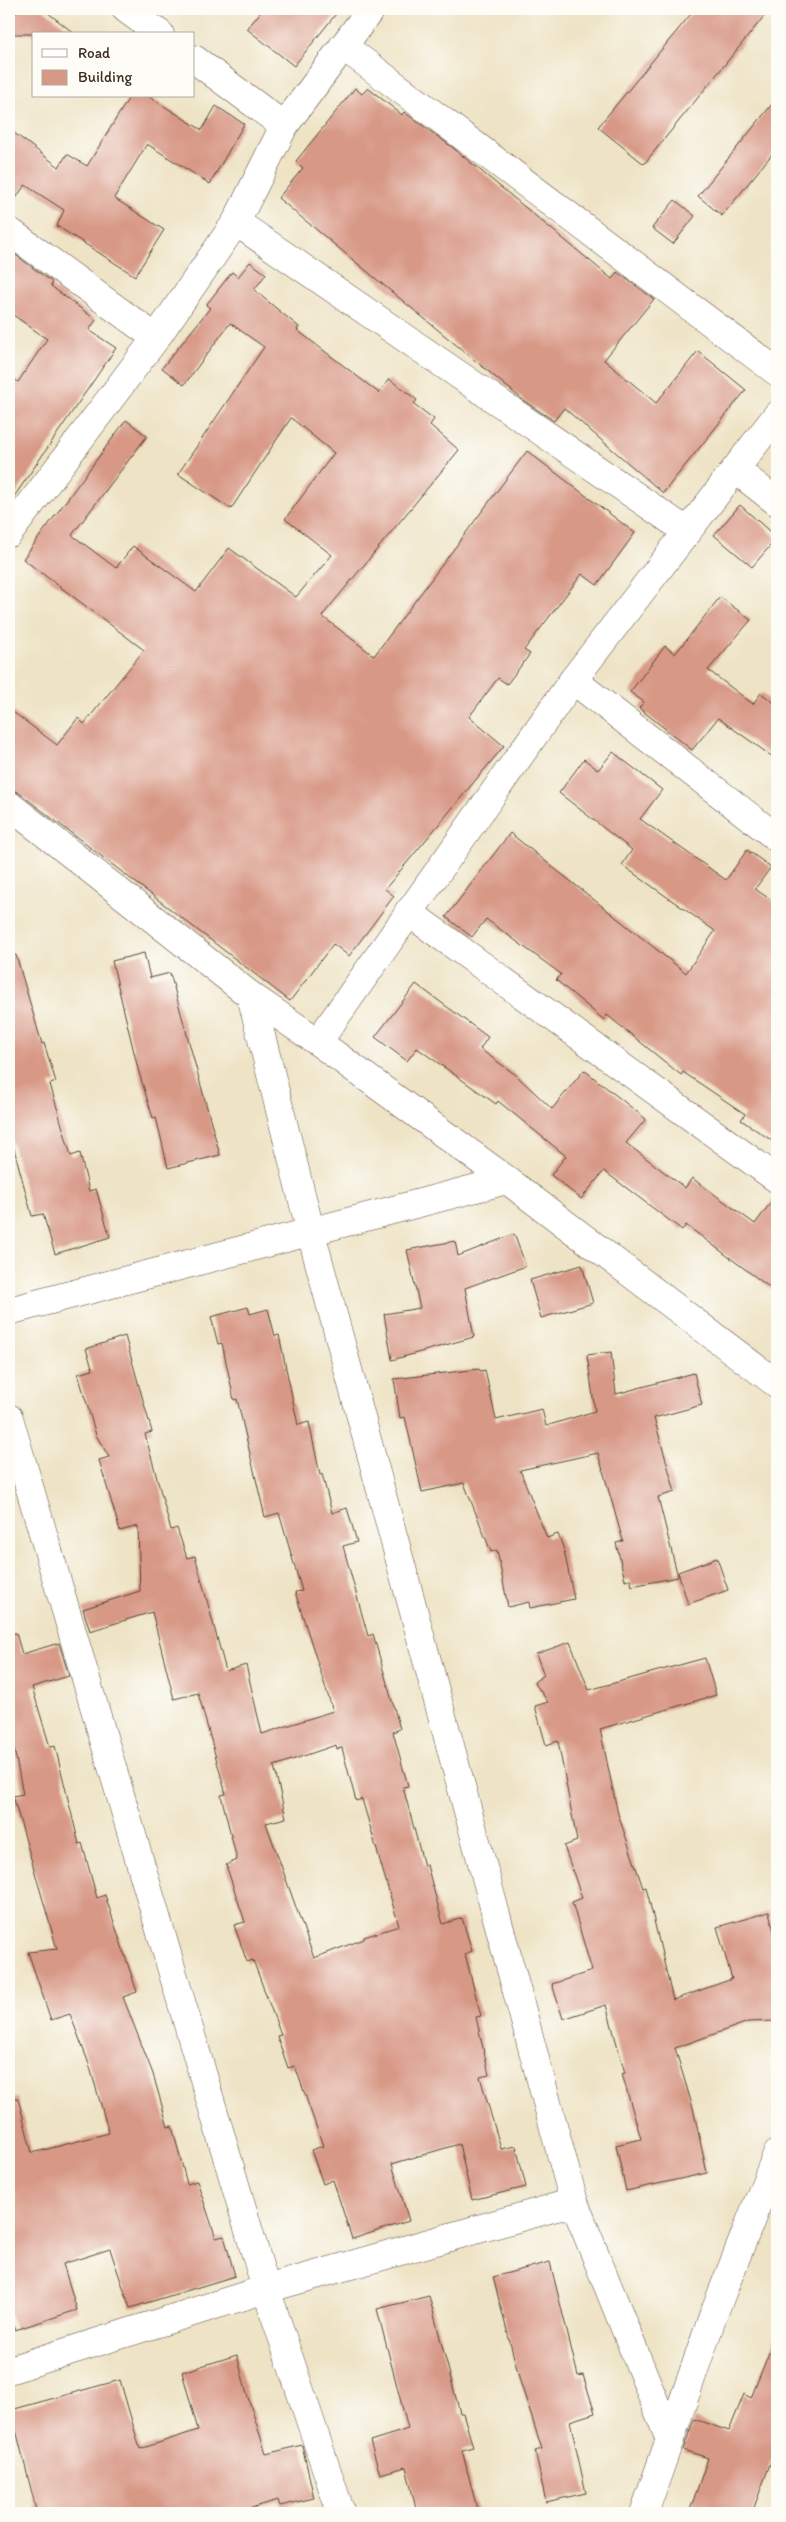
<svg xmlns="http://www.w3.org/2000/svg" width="786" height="2522" viewBox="0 0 786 2522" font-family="Itim,sans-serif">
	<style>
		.building { fill: #d89886; fill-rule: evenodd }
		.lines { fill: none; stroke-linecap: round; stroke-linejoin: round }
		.minor-casing { stroke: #564637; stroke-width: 29 }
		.minor { stroke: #fff; stroke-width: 28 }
	</style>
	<rect width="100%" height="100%" fill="#fdfcf7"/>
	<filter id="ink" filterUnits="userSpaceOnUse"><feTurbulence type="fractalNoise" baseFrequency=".02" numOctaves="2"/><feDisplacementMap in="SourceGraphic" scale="10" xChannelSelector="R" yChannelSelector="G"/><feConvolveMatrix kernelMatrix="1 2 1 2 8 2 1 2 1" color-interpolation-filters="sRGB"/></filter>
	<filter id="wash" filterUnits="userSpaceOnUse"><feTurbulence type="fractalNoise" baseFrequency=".0096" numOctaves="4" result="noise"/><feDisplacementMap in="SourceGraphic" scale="20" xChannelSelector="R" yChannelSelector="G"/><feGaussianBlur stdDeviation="1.12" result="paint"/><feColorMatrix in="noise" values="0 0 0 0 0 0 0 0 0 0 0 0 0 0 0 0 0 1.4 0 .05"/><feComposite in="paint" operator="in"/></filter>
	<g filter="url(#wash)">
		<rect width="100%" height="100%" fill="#eee3c5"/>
		<g id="blocks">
			<g class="building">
				<path d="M 19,9 L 43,9 L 75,34 L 9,34 L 9,22 Z"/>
				<path d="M 263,9 L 340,9 L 294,66 L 247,29 Z"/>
				<path d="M 695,9 L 770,9 L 644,164 L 598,127 Z"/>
				<path d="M 355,88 L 362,94 L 368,88 L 402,115 L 404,112 L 452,147 L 612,279 L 617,272 L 654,299 L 604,360 L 656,403 L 698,351 L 746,390 L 663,493 L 564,408 L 554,421 L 523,400 L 278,198 L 303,168 L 296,161 Z"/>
				<path d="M 130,96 L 148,96 L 202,130 L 216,106 L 244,124 L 210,184 L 147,144 L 114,198 L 164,230 L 135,276 L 57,226 L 64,210 L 25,185 L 9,208 L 9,129 L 59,167 L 67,154 L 87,166 Z"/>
				<path d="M 777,98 L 777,148 L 722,216 L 698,196 Z"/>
				<path d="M 675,200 L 695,216 L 673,244 L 652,228 Z"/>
				<path d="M 9,250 L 52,282 L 51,286 L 96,320 L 89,330 L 116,348 L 9,504 L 9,375 L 18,382 L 47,339 L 9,312 Z"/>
				<path d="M 250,262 L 266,274 L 254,290 L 299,327 L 297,330 L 379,393 L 389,379 L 417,400 L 414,404 L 434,419 L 430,425 L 459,450 L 322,616 L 374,656 L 527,451 L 635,533 L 597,585 L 582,574 L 524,650 L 530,654 L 507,684 L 498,678 L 469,717 L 504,746 L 385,889 L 394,896 L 349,956 L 333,944 L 290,1001 L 19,793 L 9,788 L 9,709 L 57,745 L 78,718 L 84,724 L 144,650 L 23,559 L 126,420 L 147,436 L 72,535 L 116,568 L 133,546 L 196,592 L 229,548 L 296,597 L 332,555 L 285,519 L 334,453 L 291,418 L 231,509 L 178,474 L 264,347 L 230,323 L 184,385 L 162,368 L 210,308 L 206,305 L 232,272 L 238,277 Z"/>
				<path d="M 740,505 L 777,538 L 752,567 L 714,535 Z"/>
				<path d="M 720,597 L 751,620 L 708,670 L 753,704 L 761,693 L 777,705 L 777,760 L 718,718 L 692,750 L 639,708 L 644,702 L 630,692 L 665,646 L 675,654 Z"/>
				<path d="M 613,752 L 662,790 L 640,819 L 726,880 L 747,850 L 771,867 L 755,889 L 777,904 L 777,1144 L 741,1120 L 745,1114 L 683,1072 L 681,1075 L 607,1015 L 604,1020 L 556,980 L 561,974 L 486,919 L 472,937 L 446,917 L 510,833 L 686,973 L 715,931 L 622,865 L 632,850 L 559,793 L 584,759 L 598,770 Z"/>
				<path d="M 144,953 L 150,978 L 170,973 L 220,1155 L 168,1168 L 156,1117 L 153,1118 L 138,1069 L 112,961 Z"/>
				<path d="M 16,955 L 42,1044 L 44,1043 L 56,1082 L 50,1084 L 71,1156 L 80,1153 L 89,1191 L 96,1189 L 110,1237 L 55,1254 L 43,1214 L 32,1216 L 9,1130 L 9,956 Z"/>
				<path d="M 416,984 L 488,1037 L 480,1049 L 516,1075 L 552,1109 L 584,1070 L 646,1119 L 626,1143 L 685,1188 L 692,1178 L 755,1224 L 777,1194 L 777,1293 L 686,1225 L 682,1230 L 604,1171 L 581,1199 L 551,1175 L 566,1156 L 498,1101 L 496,1104 L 417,1048 L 407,1061 L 375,1037 Z"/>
				<path d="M 514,1234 L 526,1266 L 465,1288 L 474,1337 L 392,1360 L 384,1314 L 420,1308 L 407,1250 L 455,1241 L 458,1256 Z"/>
				<path d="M 582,1265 L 593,1303 L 541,1318 L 530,1280 Z"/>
				<path d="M 248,1307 L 250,1314 L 268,1309 L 275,1336 L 279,1335 L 298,1425 L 309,1422 L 320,1475 L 322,1474 L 332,1513 L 347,1508 L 357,1542 L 343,1546 L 368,1636 L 373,1634 L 400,1729 L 393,1732 L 408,1786 L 403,1787 L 424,1866 L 427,1865 L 443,1924 L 462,1918 L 472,1951 L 465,1954 L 481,2016 L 476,2017 L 489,2075 L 480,2077 L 501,2149 L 516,2146 L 526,2187 L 472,2200 L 459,2144 L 392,2164 L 409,2221 L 352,2239 L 333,2180 L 323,2184 L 311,2150 L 323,2146 L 295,2066 L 288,2068 L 277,2036 L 281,2035 L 253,1960 L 247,1962 L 234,1925 L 245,1922 L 226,1865 L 237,1860 L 221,1795 L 226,1794 L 198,1693 L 174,1699 L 152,1612 L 90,1631 L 83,1609 L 140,1591 L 138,1526 L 120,1531 L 99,1460 L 109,1457 L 96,1435 L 78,1374 L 93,1370 L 86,1349 L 125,1336 L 152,1432 L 145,1434 L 171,1530 L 177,1528 L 187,1558 L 195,1556 L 226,1671 L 246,1665 L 262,1734 L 333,1711 L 295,1592 L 302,1591 L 279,1513 L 265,1517 L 237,1399 L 234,1400 L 222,1343 L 218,1344 L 211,1317 ZM 336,1745 L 337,1749 L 342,1748 L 356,1801 L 362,1799 L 399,1926 L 364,1937 L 364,1939 L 314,1958 L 266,1823 L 286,1818 L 274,1766 Z"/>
				<path d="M 611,1352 L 616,1394 L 694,1373 L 702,1405 L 654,1418 L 675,1492 L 658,1497 L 678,1577 L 632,1586 L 630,1579 L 625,1580 L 616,1543 L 623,1541 L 598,1453 L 520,1470 L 547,1538 L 558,1534 L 564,1550 L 574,1599 L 530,1608 L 529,1602 L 508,1607 L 497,1550 L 491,1552 L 464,1483 L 422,1492 L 405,1417 L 400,1418 L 394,1379 L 479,1369 L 480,1371 L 485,1370 L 496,1420 L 542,1409 L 546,1426 L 595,1411 L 587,1355 Z"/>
				<path d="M 717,1558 L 728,1590 L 688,1604 L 678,1572 Z"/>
				<path d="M 16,1633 L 22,1654 L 59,1643 L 69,1676 L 32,1687 L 50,1747 L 55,1746 L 79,1844 L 82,1843 L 97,1898 L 105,1895 L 137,1992 L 123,1997 L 153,2074 L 168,2127 L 172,2126 L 187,2184 L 197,2181 L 216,2238 L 224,2236 L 235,2276 L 130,2308 L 110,2249 L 63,2264 L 77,2310 L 15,2330 L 9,2311 L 9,2099 L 18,2098 L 32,2153 L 109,2133 L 89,2064 L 70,2014 L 51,2020 L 28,1952 L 57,1949 L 13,1796 L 23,1794 L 9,1723 L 9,1634 Z"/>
				<path d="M 570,1642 L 589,1690 L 705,1658 L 716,1695 L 600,1729 L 618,1814 L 643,1888 L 646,1887 L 673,2000 L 732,1979 L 717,1927 L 769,1912 L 777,1943 L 777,2021 L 748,2022 L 675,2048 L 693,2108 L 707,2173 L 626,2191 L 616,2145 L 641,2139 L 622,2074 L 625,2073 L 606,2005 L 563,2019 L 552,1984 L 592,1971 L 572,1902 L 582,1898 L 564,1846 L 577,1841 L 558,1741 L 546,1745 L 535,1706 L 548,1702 L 534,1682 L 544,1675 L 536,1654 Z"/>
				<path d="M 550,2262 L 578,2376 L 583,2375 L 595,2413 L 570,2421 L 586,2493 L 546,2502 L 535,2451 L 542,2449 L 520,2381 L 493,2277 Z"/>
				<path d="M 429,2296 L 460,2413 L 463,2413 L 473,2447 L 462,2450 L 478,2513 L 417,2513 L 406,2467 L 380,2474 L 370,2441 L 408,2429 L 377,2309 Z"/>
				<path d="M 776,2335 L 777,2445 L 752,2513 L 689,2513 L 708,2458 L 683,2450 L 694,2419 L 729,2431 L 744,2394 L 751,2398 Z"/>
				<path d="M 237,2355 L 246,2391 L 266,2454 L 302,2445 L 314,2498 L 280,2506 L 278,2500 L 235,2513 L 37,2513 L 11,2410 L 120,2380 L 140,2449 L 198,2430 L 182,2372 Z"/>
			</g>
		</g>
	</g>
	<g filter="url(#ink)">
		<use href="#blocks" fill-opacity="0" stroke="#564637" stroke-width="1"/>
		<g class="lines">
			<g class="minor-casing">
				<g id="minor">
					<path d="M 126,9 L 160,34"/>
					<path d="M 343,46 L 777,372"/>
					<path d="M 194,59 L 284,126"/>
					<path d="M 236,222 L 688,532"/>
					<path d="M 9,231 L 156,338"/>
					<path d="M 777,415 L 573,680 L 318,1042 L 507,1180 L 777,1384"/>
					<path d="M 736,470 L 777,502"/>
					<path d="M 9,533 L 156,338 L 236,222 L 284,126 L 371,9"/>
					<path d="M 573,680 L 777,838"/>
					<path d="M 9,805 L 251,996 L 318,1042"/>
					<path d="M 408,912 L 777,1179"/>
					<path d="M 251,996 L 311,1233 L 574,2202 L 670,2440"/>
					<path d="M 9,1311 L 507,1180"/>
					<path d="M 9,1418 L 266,2289 L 341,2513"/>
					<path d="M 9,2370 L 266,2289 L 574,2202"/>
					<path d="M 644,2513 L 714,2313 L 777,2154"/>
				</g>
			</g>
			<use href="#minor" class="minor"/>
		</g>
	</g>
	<rect width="786" height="2522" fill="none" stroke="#fdfcf7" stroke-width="30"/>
	<rect x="32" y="32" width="162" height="65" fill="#fdfcf7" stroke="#afa8a0"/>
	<rect x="42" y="49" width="25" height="8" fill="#ffffff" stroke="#afa8a0"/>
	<text x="78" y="58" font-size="15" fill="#3b2a1e">Road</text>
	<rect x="42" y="70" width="25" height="15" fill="#d89886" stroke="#afa8a0"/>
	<text x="78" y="82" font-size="15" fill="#3b2a1e">Building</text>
</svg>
